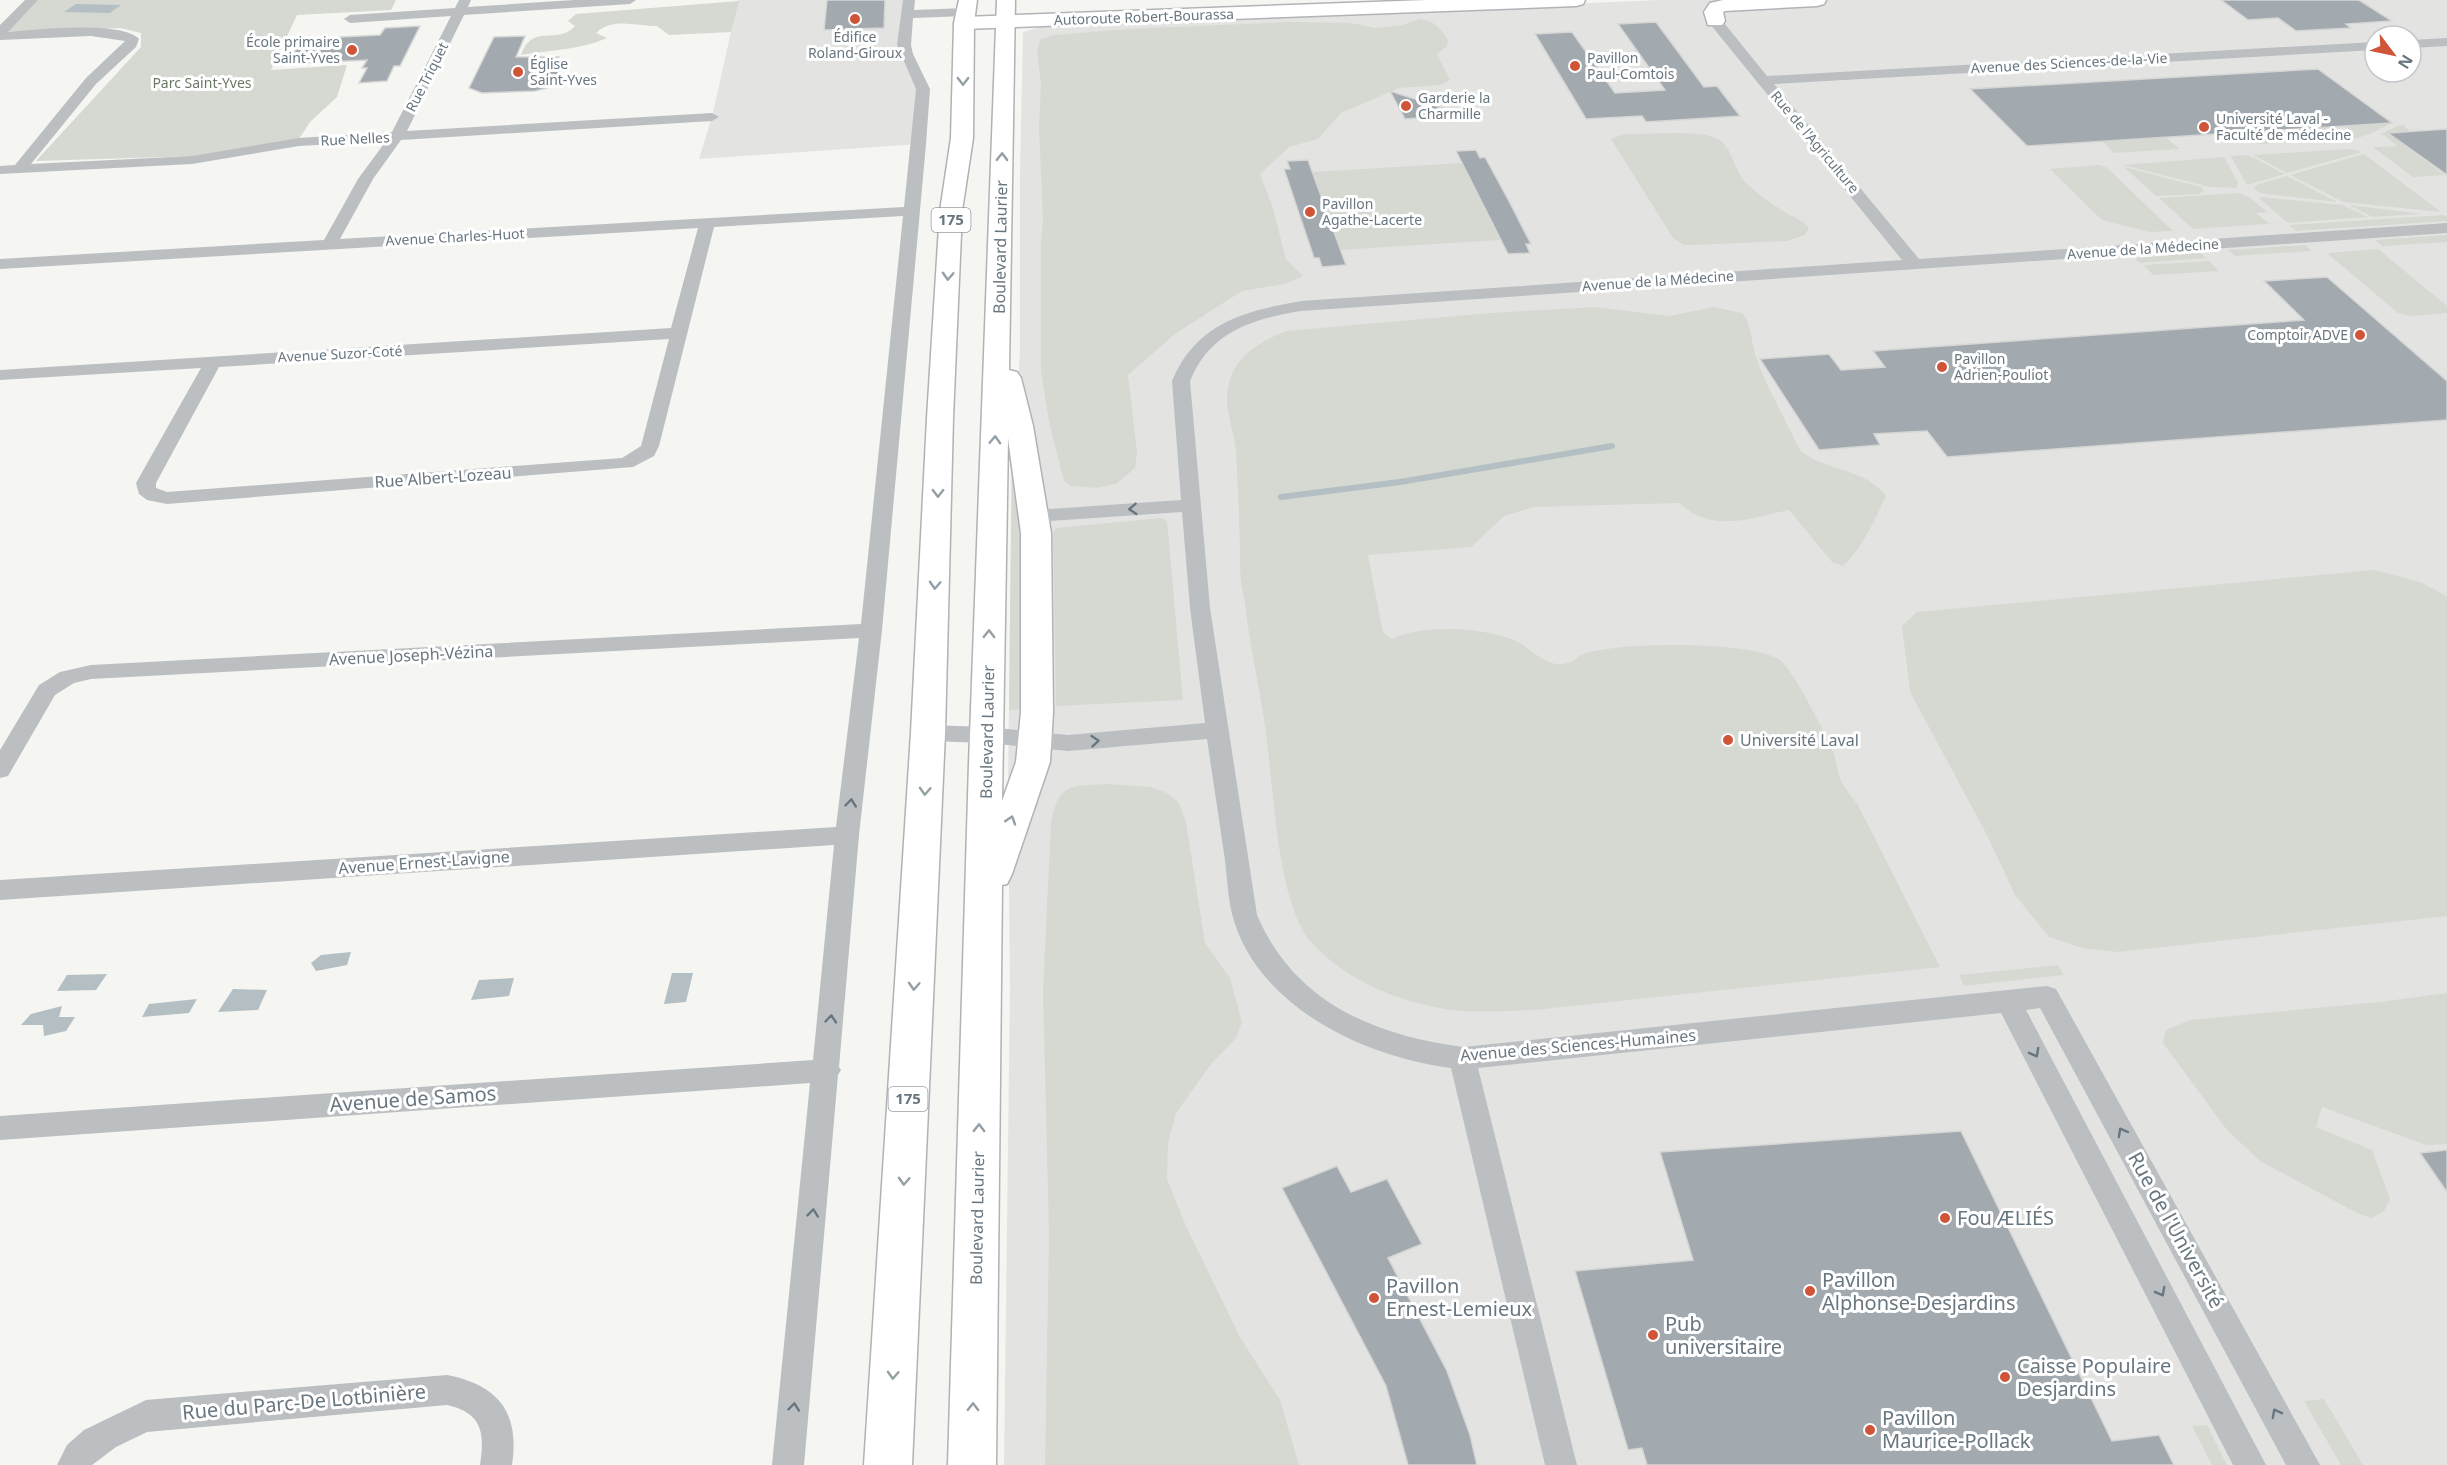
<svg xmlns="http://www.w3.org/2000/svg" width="2447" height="1465" viewBox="0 0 2447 1465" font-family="'Noto Sans',sans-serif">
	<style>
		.built { fill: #e3e4e2; fill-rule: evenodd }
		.green { fill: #d5d9d2 }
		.water { fill: #b3bfc2 }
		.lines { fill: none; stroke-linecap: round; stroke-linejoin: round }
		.stream { stroke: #b3bfc2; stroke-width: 6 }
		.building { fill: #a3aaaf; stroke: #d6d6d5; stroke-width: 1.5 }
		.primary-casing { stroke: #afb3b6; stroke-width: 3 }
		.highway-casing { stroke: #b1b4b7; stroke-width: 3 }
		.street { fill: #bbbfc2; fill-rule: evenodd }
		.primary { fill: #fff; fill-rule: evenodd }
		.highway { fill: #fff; fill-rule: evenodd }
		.oneway { stroke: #959fa6 }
		.oneway2 { stroke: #687680 }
		.poi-dot { fill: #cf5438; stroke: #fff; stroke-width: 2 }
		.labels { text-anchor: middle; stroke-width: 6; stroke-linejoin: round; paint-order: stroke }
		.far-street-label { font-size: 14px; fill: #687680; stroke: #fff }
		.far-poi-label { font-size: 14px; fill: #687680; stroke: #fff; text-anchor: start }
		.far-park-label { font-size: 14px; fill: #6a7866; stroke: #fff }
		.shield { fill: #fff; stroke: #959fa6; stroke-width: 1.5 }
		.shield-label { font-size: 15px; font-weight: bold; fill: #687680 }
		.street-label { font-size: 16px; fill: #687680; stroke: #fff }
		.poi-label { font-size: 16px; fill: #687680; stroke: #fff; text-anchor: start }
		.near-street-label { font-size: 20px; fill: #687680; stroke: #fff }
		.near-poi-label { font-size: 20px; fill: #687680; stroke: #fff; text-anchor: start }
	</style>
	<rect width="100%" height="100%" fill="#f5f5f2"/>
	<g class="built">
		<path d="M 738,0 L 909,0 L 904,45 L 920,80 L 919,144 L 699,159 L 712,117 Z"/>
		<path d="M 1659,0 L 2447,0 L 2447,1465 L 1004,1465 L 1010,987 L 1008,787 L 1012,448 L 1020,354 L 1020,174 L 1023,32 L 1043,26 ZM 2375,36 L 2411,36 L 2411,72 L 2375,72 Z"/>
	</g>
	<g class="green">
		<path d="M 35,0 L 396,0 L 391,10 L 297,15 L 271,70 L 347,65 L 337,97 L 310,122 L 299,139 L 195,156 L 36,161 L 141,47 L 141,33 L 120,28 L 6,32 Z"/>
		<path d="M 739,1 L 731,32 L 669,35 L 657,26 C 636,26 612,17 596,33 L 607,38 C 580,50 550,50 521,55 C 533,22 557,46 575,26 L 568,21 L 576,14 Z"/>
		<path d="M 1420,19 C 1435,21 1440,28 1448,40 L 1447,46 L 1437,54 L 1450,80 L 1441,85 L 1399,88 L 1341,113 L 1318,139 L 1289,147 L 1260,174 L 1272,205 L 1286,259 L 1303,276 L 1285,284 L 1242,291 L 1175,334 L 1128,375 L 1137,452 L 1135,468 L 1116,484 L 1096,488 L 1071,486 L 1064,481 L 1049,422 L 1041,371 L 1041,240 L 1043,221 L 1039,126 L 1041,84 L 1037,50 L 1041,39 L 1054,35 L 1128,29 L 1289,22 L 1351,23 L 1377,28 L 1402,25 Z"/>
		<path d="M 2392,123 C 2375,131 2354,146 2336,133 L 2351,132 L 2345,126 Z"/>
		<path d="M 2403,125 L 2411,132 L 2389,134 L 2444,175 L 2413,177 L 2373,147 L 2397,146 L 2384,135 L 2379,135 L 2397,126 Z"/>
		<path d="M 2324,127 L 2339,139 L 2259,144 L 2243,139 L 2247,138 L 2240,133 Z"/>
		<path d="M 1681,133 C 1693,134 1707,133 1718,139 C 1733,148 1734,170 1745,182 C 1757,194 1772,204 1786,213 C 1795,218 1803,220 1809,228 L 1805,235 L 1787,241 L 1695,245 L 1684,245 L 1673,238 L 1611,139 L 1624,134 Z"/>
		<path d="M 2165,137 L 2180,149 L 2114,153 L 2102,141 Z"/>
		<path d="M 2349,149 L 2362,152 L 2287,173 L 2253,155 Z"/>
		<path d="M 2364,154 L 2441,212 L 2343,202 L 2290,175 Z"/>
		<path d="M 2248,155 L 2285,174 L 2247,185 L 2231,156 Z"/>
		<path d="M 2224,157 L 2238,183 L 2236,188 L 2210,187 L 2123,165 Z"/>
		<path d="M 1462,163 L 1500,240 L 1340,250 L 1313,172 Z"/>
		<path d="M 2099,165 L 2106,167 L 2173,231 L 2150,232 L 2102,220 L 2050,169 Z"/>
		<path d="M 2124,167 L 2201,187 L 2204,191 L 2199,194 L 2156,196 Z"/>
		<path d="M 2287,176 L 2337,202 L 2266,194 L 2258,192 L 2254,188 L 2256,185 Z"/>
		<path d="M 2239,193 L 2249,197 L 2267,212 L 2256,213 L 2268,223 L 2280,223 L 2193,229 L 2159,198 Z"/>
		<path d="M 2261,197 L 2343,205 L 2368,217 L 2288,223 L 2259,198 Z"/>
		<path d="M 2349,205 L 2422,214 L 2372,217 Z"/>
		<path d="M 2444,215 L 2447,217 L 2447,221 L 2296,231 L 2289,225 Z"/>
		<path d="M 2447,235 L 2447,242 L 2382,246 L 2375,240 Z"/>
		<path d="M 2305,245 L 2312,251 L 2235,256 L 2228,250 Z"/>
		<path d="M 2378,249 L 2447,306 L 2447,313 L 2410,316 L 2398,313 L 2327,253 Z"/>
		<path d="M 2200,252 L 2206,258 L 2140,263 L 2135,258 Z"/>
		<path d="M 2209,261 L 2219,271 L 2153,275 L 2143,265 Z"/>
		<path d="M 1595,307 L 1669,316 L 1714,307 L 1742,313 C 1752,324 1751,342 1756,357 C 1767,388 1785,419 1800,450 C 1825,472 1866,468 1886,496 C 1874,521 1863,547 1843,566 L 1832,562 L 1789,510 C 1750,518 1713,534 1679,503 L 1534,507 L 1504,516 L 1471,547 L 1368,555 L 1383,633 L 1392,639 C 1422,624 1485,627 1516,641 C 1533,649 1546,669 1568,663 C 1574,662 1578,656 1583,654 C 1616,642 1755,640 1781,661 C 1793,670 1827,736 1833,752 C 1837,762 1837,774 1842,783 C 1847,791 1853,798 1858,805 L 1940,967 L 1534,1010 C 1507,1011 1480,1013 1453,1010 C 1403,1004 1346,981 1312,943 C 1278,906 1274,794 1267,742 C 1262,696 1250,650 1245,604 C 1243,592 1240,580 1240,568 C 1240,529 1238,489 1236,451 C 1234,430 1224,410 1228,388 C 1233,357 1259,342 1286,331 L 1490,313 Z"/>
		<path d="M 1012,448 L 1021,504 L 1025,709 L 1009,710 Z"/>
		<path d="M 1161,518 L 1167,521 L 1183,700 L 1056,706 L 1053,533 L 1056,528 Z"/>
		<path d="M 2374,570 L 2420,582 L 2447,596 L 2447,916 L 2118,952 L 2082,948 L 2049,937 L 2015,895 L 1987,835 L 1910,692 L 1902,626 L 1917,612 Z"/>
		<path d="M 1109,784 L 1151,787 L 1167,793 L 1179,803 L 1186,822 L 1205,943 L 1230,978 L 1242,1022 L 1236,1038 L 1211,1064 L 1176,1113 L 1168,1143 L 1167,1179 L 1186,1226 L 1240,1337 L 1280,1400 L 1299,1465 L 1045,1465 L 1049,1235 L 1043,990 L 1051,823 C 1059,782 1071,786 1109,784 Z"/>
		<path d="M 2058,965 L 2064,975 L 1964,986 L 1959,975 Z"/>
		<path d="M 2447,993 L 2447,1144 L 2426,1145 L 2322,1107 L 2316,1127 L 2372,1150 L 2390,1199 L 2384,1211 L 2372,1218 L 2359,1214 L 2260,1161 L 2227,1130 L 2163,1043 L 2166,1030 L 2190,1020 L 2379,1002 Z"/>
		<path d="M 2324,1399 L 2363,1465 L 2341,1465 L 2304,1401 Z"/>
		<path d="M 2207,1425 L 2227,1465 L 2212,1465 L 2192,1426 Z"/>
	</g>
	<g class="water">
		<path d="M 76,4 L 121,5 L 110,13 L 64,12 Z"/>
		<path d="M 351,952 L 347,965 L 316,971 L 311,963 L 321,955 Z"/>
		<path d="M 672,973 L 693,973 L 686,1002 L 664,1004 Z"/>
		<path d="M 107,974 L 96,990 L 57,991 L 67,975 Z"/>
		<path d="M 514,978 L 509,996 L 471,1000 L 479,980 Z"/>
		<path d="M 233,989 L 267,990 L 258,1010 L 218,1012 Z"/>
		<path d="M 197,999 L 189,1013 L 142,1017 L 149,1004 Z"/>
		<path d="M 62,1006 L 59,1017 L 75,1017 L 66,1031 L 44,1036 L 43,1025 L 21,1025 L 31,1014 Z"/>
	</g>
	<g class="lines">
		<path class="stream" d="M 1281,497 L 1400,482 L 1612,446"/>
	</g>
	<g class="building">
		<path d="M 827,0 L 885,0 L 884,28 L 824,30 Z"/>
		<path d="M 2221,0 L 2359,0 L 2392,21 L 2346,24 L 2351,28 L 2296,31 L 2278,18 L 2248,20 Z"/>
		<path d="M 1656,22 L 1704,87 L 1717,86 L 1740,116 L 1646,122 L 1642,116 L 1586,119 L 1535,34 L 1572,32 L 1615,93 L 1665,90 L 1618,24 Z"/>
		<path d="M 420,26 L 400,66 L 394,66 L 387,81 L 359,83 L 367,68 L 362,68 L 367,60 L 287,64 L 302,39 L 380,35 L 385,28 Z"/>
		<path d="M 525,36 L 516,57 L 559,57 L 556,63 L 562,63 L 555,81 L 550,81 L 547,88 L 535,91 L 482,93 L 469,88 L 494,37 Z"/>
		<path d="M 2318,69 L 2392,123 L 2027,146 L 1970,89 Z"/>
		<path d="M 1390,91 L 1461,114 L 1461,115 L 1405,119 Z"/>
		<path d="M 2447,129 L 2447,175 L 2388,133 Z"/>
		<path d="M 1476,150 L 1480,158 L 1485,157 L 1510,203 L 1531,244 L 1526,244 L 1530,253 L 1508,254 L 1456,151 Z"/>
		<path d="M 1308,160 L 1346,265 L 1322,267 L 1319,258 L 1314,258 L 1284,169 L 1290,169 L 1287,161 Z"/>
		<path d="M 2327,277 L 2447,381 L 2447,420 L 1947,457 L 1927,431 L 1874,434 L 1880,445 L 1819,450 L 1760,359 L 1829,354 L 1841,370 L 1885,367 L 1873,351 L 2304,320 L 2264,281 Z"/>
		<path d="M 1961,1131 L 2112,1441 L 2159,1435 L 2174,1465 L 1647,1465 L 1642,1448 L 1628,1450 L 1575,1271 L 1693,1260 L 1660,1152 Z"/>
		<path d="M 2447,1150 L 2447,1192 L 2420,1153 Z"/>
		<path d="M 1337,1166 L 1351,1192 L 1387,1179 L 1422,1244 L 1388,1258 L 1447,1371 L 1470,1435 L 1477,1465 L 1408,1465 L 1386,1386 L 1282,1188 Z"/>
	</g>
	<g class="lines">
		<g class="primary-casing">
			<g id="primary">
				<path d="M 959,0 L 977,0 L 974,23 L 973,138 L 962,211 L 953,418 L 945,733 L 912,1465 L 864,1465 L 911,733 L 927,418 L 940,211 L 951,138 L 954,23 Z"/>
				<path d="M 997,0 L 1015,0 L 1009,370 L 1017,372 L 1021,378 L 1033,426 L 1051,533 L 1053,712 L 1050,762 L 1012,874 L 1007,884 L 1002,885 L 996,1465 L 948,1465 L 969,763 ZM 1008,438 L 1021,533 L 1021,712 L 1016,762 L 1002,801 Z"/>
			</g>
		</g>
		<g class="highway-casing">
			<g id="highway">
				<path d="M 1427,0 L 1585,0 L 1583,4 L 1576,6 L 964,29 L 957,27 L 954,23 L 957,19 L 964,17 Z"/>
				<path d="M 1723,0 L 1826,0 L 1824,4 L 1817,6 L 1725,11 L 1723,12 L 1725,21 L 1722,25 L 1708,25 L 1704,12 L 1710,3 Z"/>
			</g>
		</g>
		<g class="street">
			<path d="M 25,0 L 38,0 L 8,32 C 34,30 121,20 139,39 L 136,47 L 96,84 L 31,164 L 192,156 L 299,138 L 392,132 L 451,16 L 350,23 L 344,19 L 350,15 L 455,8 L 459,0 L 471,0 L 468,7 L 574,0 L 636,0 L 630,4 L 464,15 L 407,131 L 712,113 L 719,117 L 712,121 L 401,140 L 373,179 L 340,239 L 904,207 L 916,89 L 897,45 L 903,0 L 915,0 L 914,10 L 966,8 L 972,12 L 966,16 L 913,18 L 911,45 L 913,54 L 930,89 L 926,144 L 882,630 L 859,835 L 839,1067 L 841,1070 L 838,1075 L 804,1465 L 772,1465 L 810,1083 L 0,1140 L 0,1116 L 813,1060 L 834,845 L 0,900 L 0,880 L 836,827 L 859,638 L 91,679 L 74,683 L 55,695 L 8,776 L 0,778 L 0,750 L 39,685 L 60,672 L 91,665 L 861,624 L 903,216 L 714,227 L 659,446 L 654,456 L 633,467 L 167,504 L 147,500 L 139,494 L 136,483 L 201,368 L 0,380 L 0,370 L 671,328 L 698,228 L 0,269 L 0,259 L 324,240 L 358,179 L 386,141 L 299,146 L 192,164 L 0,174 L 0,166 L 15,165 L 86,78 L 125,41 L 91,36 L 0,40 L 0,25 ZM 669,339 L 641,446 L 622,458 L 167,492 L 156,488 L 156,483 L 219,367 Z"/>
			<path d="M 1715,17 L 1720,18 L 1767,76 L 2375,42 L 2375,50 L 1774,84 L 1919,259 L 2447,223 L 2447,233 L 1301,311 C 1252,319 1210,332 1190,381 L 1210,608 L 1257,915 C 1295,1003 1374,1035 1463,1047 L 2047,986 L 2056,989 L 2320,1465 L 2286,1465 L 2040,1008 L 2026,1010 L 2266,1465 L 2233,1465 L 2001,1013 L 1478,1068 L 1577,1465 L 1545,1465 L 1451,1068 C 1365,1057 1256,1007 1232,914 C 1228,897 1227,878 1225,860 C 1219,820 1213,779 1207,739 L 1068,751 L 986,743 L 928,741 L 920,739 L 917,733 L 920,727 L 928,725 L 986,727 L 1068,735 L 1205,723 L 1190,608 L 1182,512 L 1035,522 L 1028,520 L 1025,516 L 1028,512 L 1035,510 L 1181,500 L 1172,381 C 1196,323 1244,311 1301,301 L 1902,260 L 1710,24 L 1709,21 Z"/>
			<path d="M 2447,38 L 2447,46 L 2411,48 L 2411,40 Z"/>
			<path d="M 447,1375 C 498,1385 520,1412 512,1465 L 480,1465 C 485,1432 482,1413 447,1405 L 147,1432 L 116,1447 L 92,1465 L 57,1465 L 67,1445 L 84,1430 L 146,1400 Z"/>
		</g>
		<use href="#primary" class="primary"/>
		<use href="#highway" class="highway"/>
	</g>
	<defs><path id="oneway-chevron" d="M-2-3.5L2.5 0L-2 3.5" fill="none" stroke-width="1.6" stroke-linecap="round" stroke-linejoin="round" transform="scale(1.5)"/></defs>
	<g class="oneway">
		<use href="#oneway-chevron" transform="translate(963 81) rotate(90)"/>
		<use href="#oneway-chevron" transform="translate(1002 157) rotate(-89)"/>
		<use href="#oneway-chevron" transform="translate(948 276) rotate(93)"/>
		<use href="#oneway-chevron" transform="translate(995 440) rotate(-88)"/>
		<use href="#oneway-chevron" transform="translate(938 493) rotate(91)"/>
		<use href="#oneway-chevron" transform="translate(935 585) rotate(93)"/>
		<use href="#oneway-chevron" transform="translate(989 634) rotate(-89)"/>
		<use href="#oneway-chevron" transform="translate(925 791) rotate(93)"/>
		<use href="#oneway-chevron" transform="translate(1011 820) rotate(-72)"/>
		<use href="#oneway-chevron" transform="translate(914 986) rotate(93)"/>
		<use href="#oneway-chevron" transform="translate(979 1128) rotate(-89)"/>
		<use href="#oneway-chevron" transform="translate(904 1181) rotate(93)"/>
		<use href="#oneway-chevron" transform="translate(893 1375) rotate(93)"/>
		<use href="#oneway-chevron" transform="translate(973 1407) rotate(-89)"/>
	</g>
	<g class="oneway2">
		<use href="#oneway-chevron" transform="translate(1133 509) rotate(176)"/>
		<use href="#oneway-chevron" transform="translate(1095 741) rotate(-5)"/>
		<use href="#oneway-chevron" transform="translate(851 803) rotate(-84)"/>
		<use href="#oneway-chevron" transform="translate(831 1019) rotate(-85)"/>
		<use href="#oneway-chevron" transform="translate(2035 1053) rotate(62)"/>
		<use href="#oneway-chevron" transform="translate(2122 1132) rotate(-119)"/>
		<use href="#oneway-chevron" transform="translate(813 1213) rotate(-84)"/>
		<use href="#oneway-chevron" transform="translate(2161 1292) rotate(62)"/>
		<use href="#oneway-chevron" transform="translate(794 1407) rotate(-84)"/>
		<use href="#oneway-chevron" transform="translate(2276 1413) rotate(-118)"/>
	</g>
	<g class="poi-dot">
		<circle cx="855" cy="19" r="6"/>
		<circle cx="352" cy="50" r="6"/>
		<circle cx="1575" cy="66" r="6"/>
		<circle cx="518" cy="72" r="6"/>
		<circle cx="1406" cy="106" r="6"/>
		<circle cx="2204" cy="127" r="6"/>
		<circle cx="1310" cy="212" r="6"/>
		<circle cx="2360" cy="335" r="6"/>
		<circle cx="1942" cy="367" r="6"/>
		<circle cx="1728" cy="740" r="6"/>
		<circle cx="1945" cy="1218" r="6"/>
		<circle cx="1810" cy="1291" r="6"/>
		<circle cx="1374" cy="1298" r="6"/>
		<circle cx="1653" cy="1335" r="6"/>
		<circle cx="2005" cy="1377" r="6"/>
		<circle cx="1870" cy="1430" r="6"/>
	</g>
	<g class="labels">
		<g class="far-street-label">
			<text transform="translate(1144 17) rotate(-2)" y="5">Autoroute Robert-Bourassa</text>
			<text transform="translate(2069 63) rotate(-3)" y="5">Avenue des Sciences-de-la-Vie</text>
			<text transform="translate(427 77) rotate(-63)" y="5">Rue Triquet</text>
			<text transform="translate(355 139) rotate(-3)" y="5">Rue Nelles</text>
			<text transform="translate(1815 142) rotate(50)" y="5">Rue de l'Agriculture</text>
			<text transform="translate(455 237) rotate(-3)" y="5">Avenue Charles-Huot</text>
			<text transform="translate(2143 249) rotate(-4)" y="5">Avenue de la Médecine</text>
			<text transform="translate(1658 281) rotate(-4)" y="5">Avenue de la Médecine</text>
			<text transform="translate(340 354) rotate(-3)" y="5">Avenue Suzor-Coté</text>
		</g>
		<g class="far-poi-label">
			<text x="855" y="42" text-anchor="middle">Édifice<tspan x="855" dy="16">Roland-Giroux</tspan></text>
			<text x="340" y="47" text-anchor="end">École primaire<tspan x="340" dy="16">Saint-Yves</tspan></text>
			<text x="1587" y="63">Pavillon<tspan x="1587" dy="16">Paul-Comtois</tspan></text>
			<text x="530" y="69">Église<tspan x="530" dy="16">Saint-Yves</tspan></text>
			<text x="1418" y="103">Garderie la<tspan x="1418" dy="16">Charmille</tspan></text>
			<text x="2216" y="124">Université Laval -<tspan x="2216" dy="16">Faculté de médecine</tspan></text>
			<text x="1322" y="209">Pavillon<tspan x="1322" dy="16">Agathe-Lacerte</tspan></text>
			<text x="2348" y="340" text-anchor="end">Comptoir ADVE</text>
			<text x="1954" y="364">Pavillon<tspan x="1954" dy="16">Adrien-Pouliot</tspan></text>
		</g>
		<g class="far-park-label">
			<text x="202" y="88">Parc Saint-Yves</text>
		</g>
		<g class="shield">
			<rect x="931.5" y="208" width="39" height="24" rx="4.5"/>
			<rect x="888.5" y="1087" width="39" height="24" rx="4.5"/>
		</g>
		<g class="shield-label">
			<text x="951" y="225">175</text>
			<text x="908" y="1104">175</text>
		</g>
		<g class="street-label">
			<text transform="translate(1000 247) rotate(-89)" y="6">Boulevard Laurier</text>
			<text transform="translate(443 477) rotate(-4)" y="6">Rue Albert-Lozeau</text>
			<text transform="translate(411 655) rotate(-3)" y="6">Avenue Joseph-Vézina</text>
			<text transform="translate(987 732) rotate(-89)" y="6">Boulevard Laurier</text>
			<text transform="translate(424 862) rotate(-4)" y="6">Avenue Ernest-Lavigne</text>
			<text transform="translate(1578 1045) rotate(-5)" y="6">Avenue des Sciences-Humaines</text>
			<text transform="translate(977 1218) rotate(-89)" y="6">Boulevard Laurier</text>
		</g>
		<g class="poi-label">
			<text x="1740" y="746">Université Laval</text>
		</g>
		<g class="near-street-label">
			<text transform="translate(413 1099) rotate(-4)" y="7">Avenue de Samos</text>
			<text transform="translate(2176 1230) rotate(61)" y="7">Rue de l'Université</text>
			<text transform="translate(304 1402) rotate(-5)" y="7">Rue du Parc-De Lotbinière</text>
		</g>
		<g class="near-poi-label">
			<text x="1957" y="1225">Fou ÆLIÉS</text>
			<text x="1822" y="1287">Pavillon<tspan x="1822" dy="23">Alphonse-Desjardins</tspan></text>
			<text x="1386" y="1293">Pavillon<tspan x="1386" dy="23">Ernest-Lemieux</tspan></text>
			<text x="1665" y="1331">Pub<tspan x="1665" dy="23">universitaire</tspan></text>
			<text x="2017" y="1373">Caisse Populaire<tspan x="2017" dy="23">Desjardins</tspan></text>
			<text x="1882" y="1425">Pavillon<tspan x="1882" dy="23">Maurice-Pollack</tspan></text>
		</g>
	</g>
	<g transform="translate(2393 54) rotate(122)"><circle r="28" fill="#ffffff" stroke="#c3c8cc" stroke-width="1.5"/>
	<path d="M0-4.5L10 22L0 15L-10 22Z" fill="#cf5438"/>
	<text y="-9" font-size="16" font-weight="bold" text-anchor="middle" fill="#687680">N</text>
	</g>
</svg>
